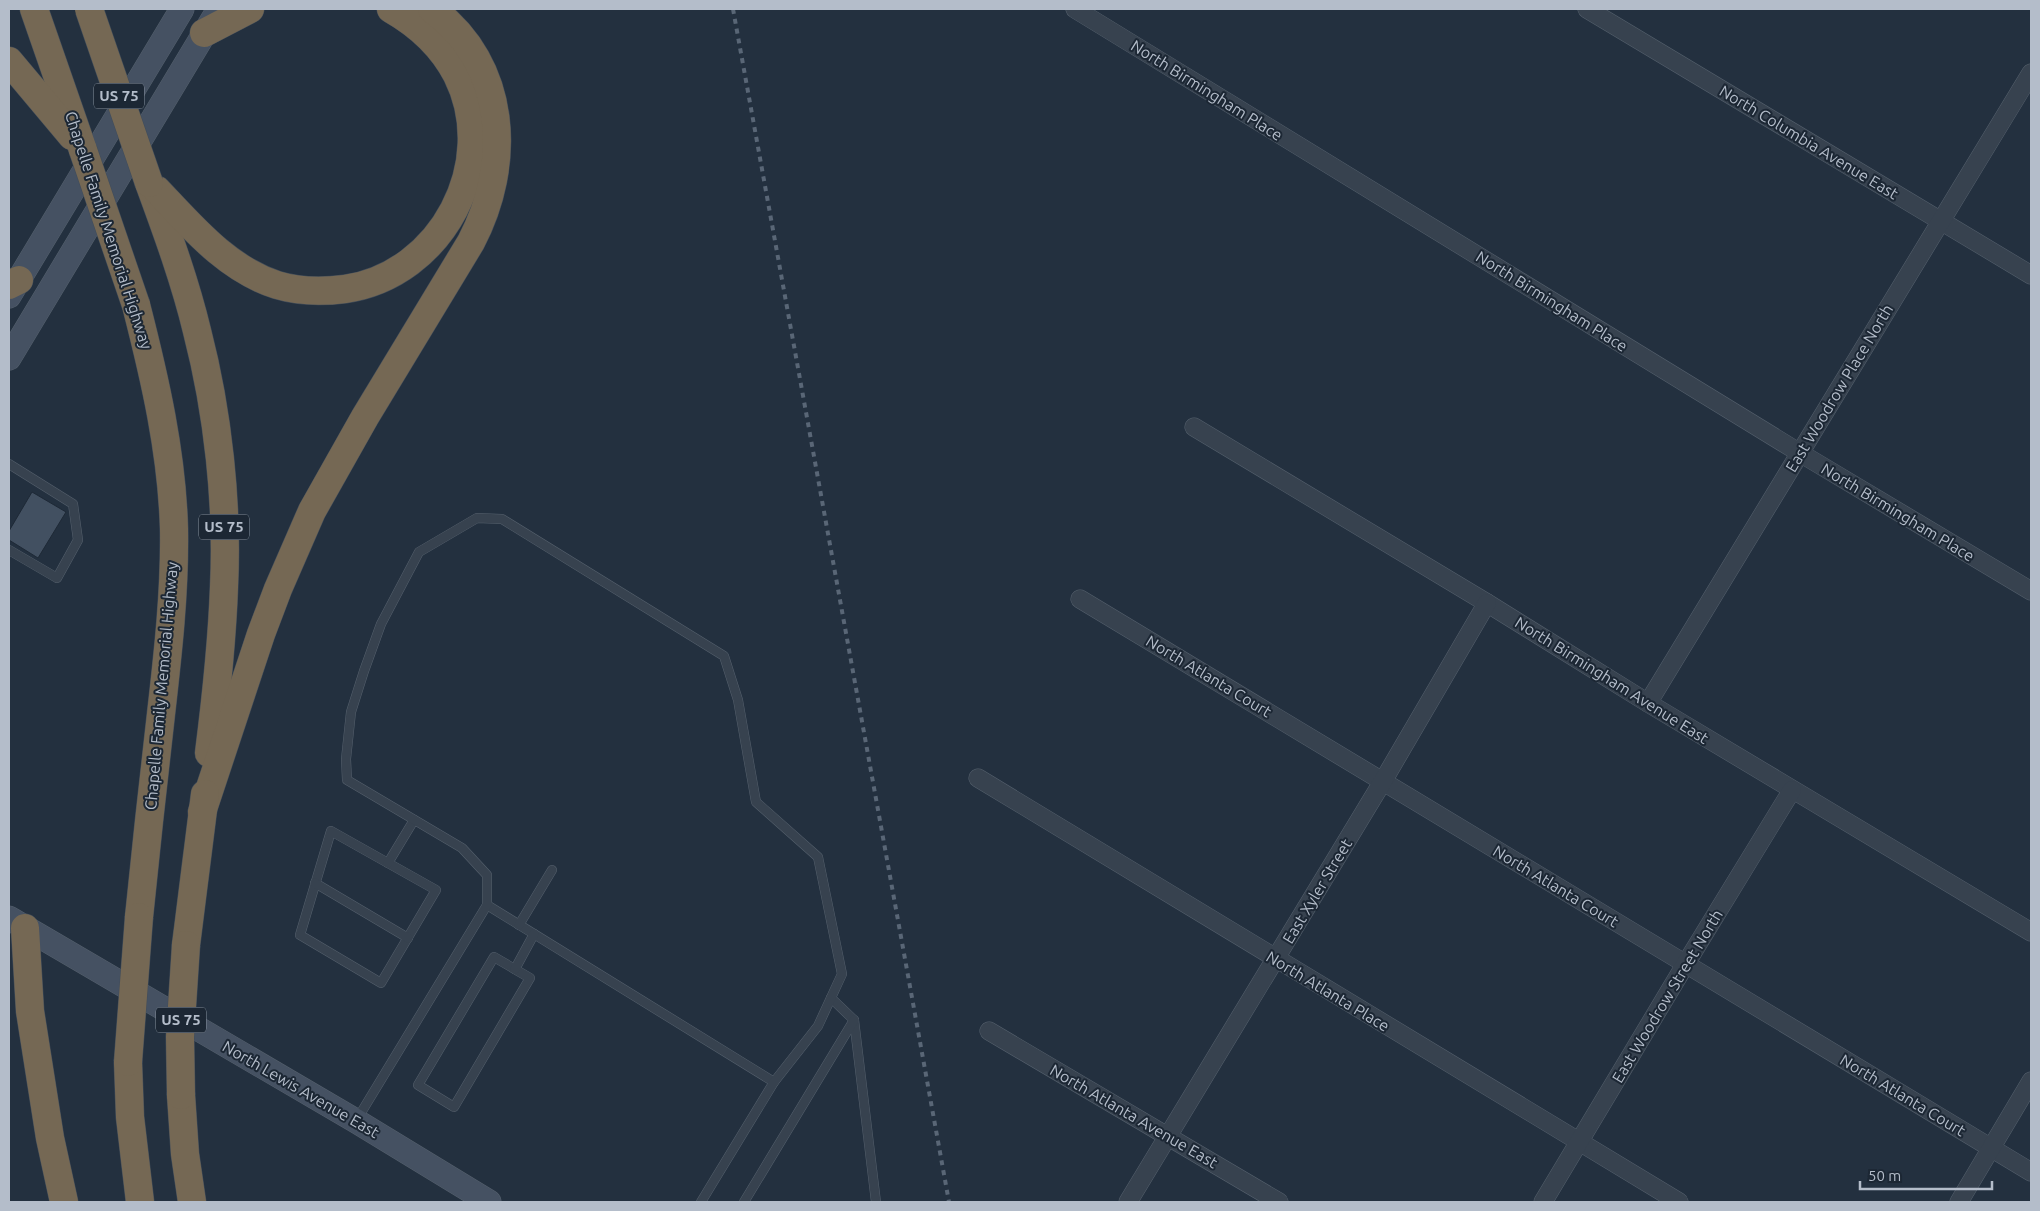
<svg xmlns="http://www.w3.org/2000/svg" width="2040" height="1211" viewBox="0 0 2040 1211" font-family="Ubuntu,sans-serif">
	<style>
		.building { fill: #425061; stroke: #1e2936 }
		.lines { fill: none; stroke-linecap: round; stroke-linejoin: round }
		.service-casing { stroke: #55606d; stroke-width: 10 }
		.minor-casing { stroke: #55606d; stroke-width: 19 }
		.secondary-casing { stroke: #55606d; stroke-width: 25 }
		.motorway-casing { stroke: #424d5a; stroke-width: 29 }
		.service { stroke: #37424f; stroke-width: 9 }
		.minor { stroke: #37424f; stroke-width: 18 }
		.secondary { stroke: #455162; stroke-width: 24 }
		.motorway { stroke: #756854; stroke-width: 28 }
		.rail { stroke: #596676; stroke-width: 4; stroke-dasharray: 5 5; stroke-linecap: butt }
		.motorway-bridge-casing { stroke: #424d5a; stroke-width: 29; stroke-linecap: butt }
		.motorway-bridge { stroke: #756854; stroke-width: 28 }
		.labels { text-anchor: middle; stroke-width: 4; stroke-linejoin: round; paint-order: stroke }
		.shield { fill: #1c2734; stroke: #86909d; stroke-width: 1 }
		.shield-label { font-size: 15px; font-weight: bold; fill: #b4bdca }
		.street-label { font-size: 16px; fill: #b4bdca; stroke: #1c2734 }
	</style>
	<rect width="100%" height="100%" fill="#23303f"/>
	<path class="building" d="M 32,492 L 66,512 L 38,558 L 9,540 L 9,531 Z"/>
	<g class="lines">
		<g class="service-casing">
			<g id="service">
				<path d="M 9,466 L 9,464 L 73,504 L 78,540 L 57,578 L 9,550"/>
				<path d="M 331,831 L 436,890 L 381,983 L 300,935 Z"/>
				<path d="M 388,863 L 414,820"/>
				<path d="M 315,883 L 408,938"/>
				<path d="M 487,905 L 774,1082"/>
				<path d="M 519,925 L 552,870"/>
				<path d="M 494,957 L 530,978 L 454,1107 L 418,1085 Z"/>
				<path d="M 515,969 L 534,934"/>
				<path d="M 831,998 L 854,1020 L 876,1202"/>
				<path d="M 356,1121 L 487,905 L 487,875 L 462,848 L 347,780 L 346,759 L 351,712 L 364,671 L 381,624 L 419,552 L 477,518 L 502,519 L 724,656 L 738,700 L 756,802 L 818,857 L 842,974 L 818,1026 L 774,1082 L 701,1202"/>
				<path d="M 744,1202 L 854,1020"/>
			</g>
		</g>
		<g class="minor-casing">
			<g id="minor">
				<path d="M 1075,9 L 1800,453 L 2031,591"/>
				<path d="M 1587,9 L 2031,275"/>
				<path d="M 1194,427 L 1487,603 L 1648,703 L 2031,932"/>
				<path d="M 1080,599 L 2031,1172"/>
				<path d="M 1648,703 L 2031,73"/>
				<path d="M 978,778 L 1679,1202"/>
				<path d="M 989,1031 L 1279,1202"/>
				<path d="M 1128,1202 L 1383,781 L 1487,603"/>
				<path d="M 1543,1202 L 1685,965 L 1792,790"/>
				<path d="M 1959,1202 L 2031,1081"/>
			</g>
		</g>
		<g class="secondary-casing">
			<g id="secondary">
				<path d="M 9,296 L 182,9"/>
				<path d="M 9,358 L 219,9"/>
				<path d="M 9,918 L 356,1121 L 489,1202"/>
			</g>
		</g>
		<g class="motorway-casing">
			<g id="motorway">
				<path d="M 34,9 L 83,150"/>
				<path d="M 204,33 L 250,9"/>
				<path d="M 9,61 L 72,136"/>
				<path d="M 149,183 C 167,232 185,281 197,331 C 218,412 228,504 224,587 C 222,643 216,698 209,753"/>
				<path d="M 157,190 C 192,227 227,269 277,285 C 300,292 322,292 345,289 C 442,275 501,163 457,75 C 442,46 419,25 391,9"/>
				<path d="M 9,285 L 19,280"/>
				<path d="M 136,305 C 155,379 172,453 174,529 C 175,591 168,653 161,714 C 153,782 146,849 139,917"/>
				<path d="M 202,812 L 261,634 L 278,589 L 312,511 L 365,417 L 471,242 C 512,164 508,65 432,9"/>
				<path d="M 25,928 L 30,1011 L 50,1138 L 64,1202"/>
				<path d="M 186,945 L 205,794"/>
				<path d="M 128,1062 L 130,1117 L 140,1202"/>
				<path d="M 181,1095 L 185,1154 L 192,1202"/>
			</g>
		</g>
		<use href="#service" class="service"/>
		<use href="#minor" class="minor"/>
		<use href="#secondary" class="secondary"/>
		<use href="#motorway" class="motorway"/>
		<path class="rail" d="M 733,9 L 949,1202"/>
		<g class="motorway-bridge-casing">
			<g id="motorway-bridge">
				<path d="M 89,9 L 149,183"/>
				<path d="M 83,150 L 136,305"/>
				<path d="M 128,1062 L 139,917"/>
				<path d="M 181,1095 L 180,1037 L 186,945"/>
			</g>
		</g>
		<use href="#motorway-bridge" class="motorway-bridge"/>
	</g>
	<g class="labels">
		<g class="shield">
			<rect x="94" y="83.5" width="50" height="25" rx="4"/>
			<rect x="199" y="514.5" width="50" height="25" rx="4"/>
			<rect x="156" y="1007.5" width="50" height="25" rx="4"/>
		</g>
		<g class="shield-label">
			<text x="119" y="101">US 75</text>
			<text x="224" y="532">US 75</text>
			<text x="181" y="1025">US 75</text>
		</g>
		<g class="street-label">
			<text transform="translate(1207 90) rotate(32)" y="6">North Birmingham Place</text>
			<text transform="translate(1809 142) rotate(31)" y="6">North Columbia Avenue East</text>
			<text transform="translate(109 230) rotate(72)" y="6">Chapelle Family Memorial Highway</text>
			<text transform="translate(1552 301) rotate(32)" y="6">North Birmingham Place</text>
			<text transform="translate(1839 388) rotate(-59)" y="6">East Woodrow Place North</text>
			<text transform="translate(1898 512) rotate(31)" y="6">North Birmingham Place</text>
			<text transform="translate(1209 676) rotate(31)" y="6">North Atlanta Court</text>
			<text transform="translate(1612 680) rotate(32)" y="6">North Birmingham Avenue East</text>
			<text transform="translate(161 686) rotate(-85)" y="6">Chapelle Family Memorial Highway</text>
			<text transform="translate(1556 886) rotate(31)" y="6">North Atlanta Court</text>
			<text transform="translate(1317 891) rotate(-59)" y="6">East Xyler Street</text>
			<text transform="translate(1328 991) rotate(31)" y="6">North Atlanta Place</text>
			<text transform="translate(1667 996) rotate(-59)" y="6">East Woodrow Street North</text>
			<text transform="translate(301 1089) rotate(30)" y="6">North Lewis Avenue East</text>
			<text transform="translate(1903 1095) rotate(31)" y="6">North Atlanta Court</text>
			<text transform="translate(1134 1116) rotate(30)" y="6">North Atlanta Avenue East</text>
		</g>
	</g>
	<rect width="2040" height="1211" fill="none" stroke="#b4bdca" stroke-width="20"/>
	<path d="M1860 1181v8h132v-8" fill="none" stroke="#b4bdca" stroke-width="2.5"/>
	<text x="1868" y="1181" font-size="15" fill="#b4bdca" stroke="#1c2734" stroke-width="4" paint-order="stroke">50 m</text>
</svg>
